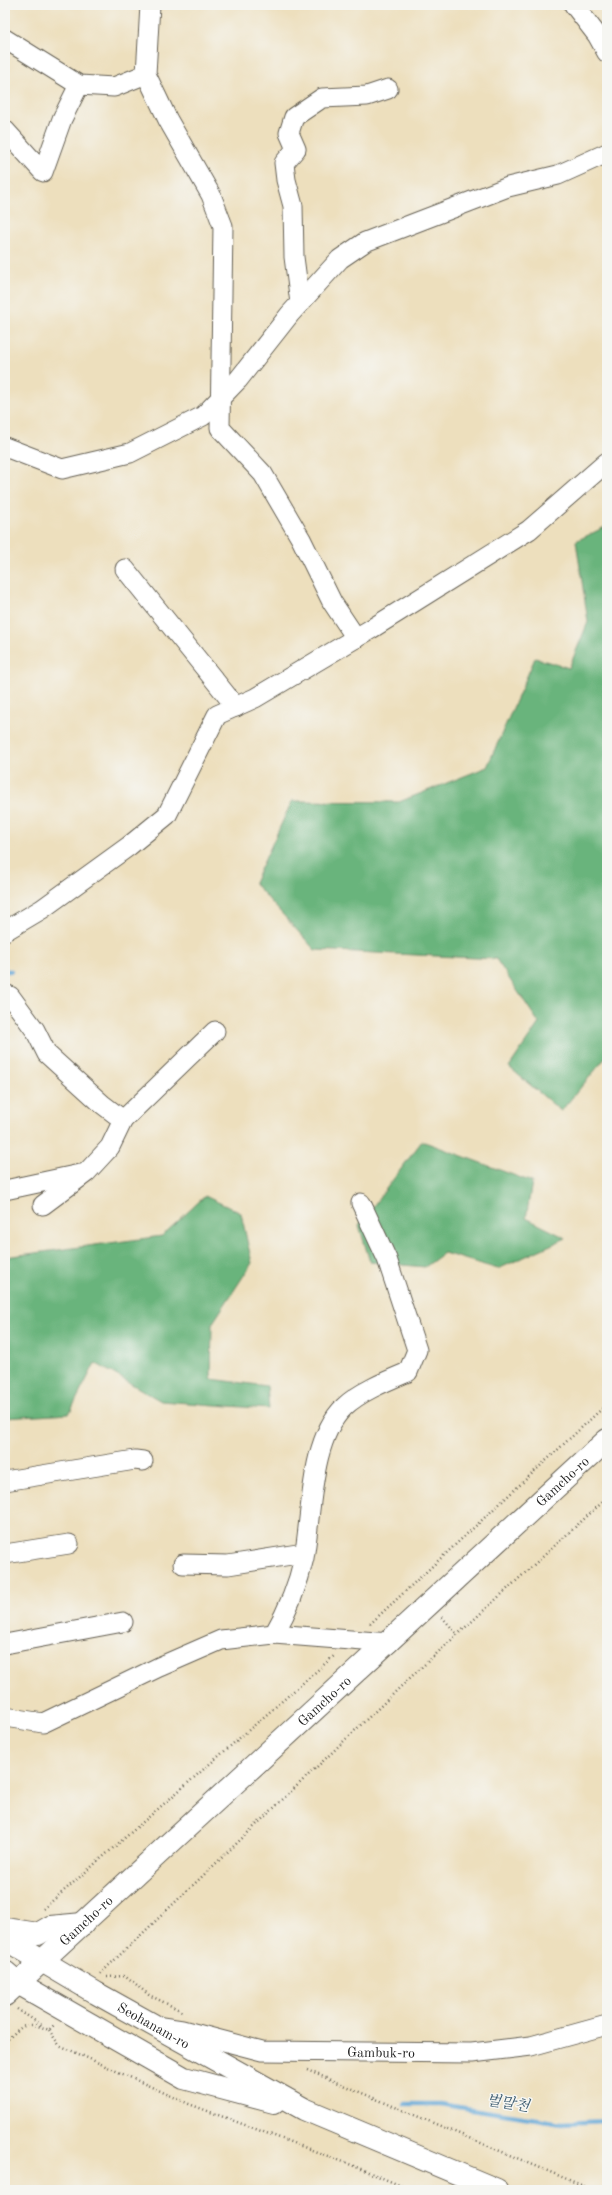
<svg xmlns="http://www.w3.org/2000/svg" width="612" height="2195" viewBox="0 0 612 2195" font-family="'Old Standard TT','Noto Serif KR',serif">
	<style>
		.forest { fill: #69b47c; stroke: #42684c }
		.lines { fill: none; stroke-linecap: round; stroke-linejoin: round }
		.stream { stroke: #5ea5d5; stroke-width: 4.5 }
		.minor-casing { stroke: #656054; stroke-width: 21 }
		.major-casing { stroke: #656054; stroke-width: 24 }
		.path { stroke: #656054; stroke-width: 2.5; stroke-dasharray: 1 3; stroke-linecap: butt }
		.minor { stroke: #fff; stroke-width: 19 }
		.major { stroke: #fff; stroke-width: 22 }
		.labels { text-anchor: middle; stroke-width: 3; stroke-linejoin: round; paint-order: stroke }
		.street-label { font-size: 14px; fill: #1c1c1c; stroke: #f6f6f2 }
		.water-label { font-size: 15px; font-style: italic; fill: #3a5a6f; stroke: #f6f6f2 }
	</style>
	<rect width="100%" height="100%" fill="#f6f6f2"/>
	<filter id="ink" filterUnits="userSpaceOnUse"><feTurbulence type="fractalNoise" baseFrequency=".025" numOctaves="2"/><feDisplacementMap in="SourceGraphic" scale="8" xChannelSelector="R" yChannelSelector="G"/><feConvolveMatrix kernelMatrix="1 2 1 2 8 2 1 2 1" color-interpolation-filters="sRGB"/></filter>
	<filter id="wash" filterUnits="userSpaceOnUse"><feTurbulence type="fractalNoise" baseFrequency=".012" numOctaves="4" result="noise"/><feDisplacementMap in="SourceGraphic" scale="16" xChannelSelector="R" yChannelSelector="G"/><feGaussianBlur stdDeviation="0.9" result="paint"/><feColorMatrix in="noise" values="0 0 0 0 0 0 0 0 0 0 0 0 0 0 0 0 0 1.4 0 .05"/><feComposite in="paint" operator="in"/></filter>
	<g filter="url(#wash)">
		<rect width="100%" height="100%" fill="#eddfbd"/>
		<g class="forest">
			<path d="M 607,526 L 607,1056 L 561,1111 L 509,1067 L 539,1023 L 496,959 L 315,950 L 254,883 L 292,801 L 399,802 L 487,767 L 535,658 L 569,668 L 588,622 L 576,541 Z"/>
			<path d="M 422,1141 L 532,1182 L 526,1218 L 566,1238 L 498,1269 L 444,1253 L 425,1267 L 370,1262 L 359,1225 Z"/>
			<path d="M 205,1196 L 241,1213 L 252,1263 L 212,1324 L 211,1379 L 267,1386 L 269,1409 L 161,1401 L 95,1363 L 69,1414 L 5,1418 L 5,1257 L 162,1236 Z"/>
		</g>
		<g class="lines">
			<g class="stream">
				<path d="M 5,971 L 11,971"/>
				<path d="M 405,2104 L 439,2104 L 562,2123 L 607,2121"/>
				<path d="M 346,2190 L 348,2187"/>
			</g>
		</g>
	</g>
	<g filter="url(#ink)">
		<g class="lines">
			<g class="minor-casing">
				<g id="minor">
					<path d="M 150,5 L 146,74 L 168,120 L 211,195 L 223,226 L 220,428 L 263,474 L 301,539 L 332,602 L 356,638"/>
					<path d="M 574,5 L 597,35 L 607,53"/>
					<path d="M 5,39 L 79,85 L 114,87 L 146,74"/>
					<path d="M 5,130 L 43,172 L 62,119 L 79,85"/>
					<path d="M 300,303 L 294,257 L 293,206 L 286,180 L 284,163 L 296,149 L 289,133 L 294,117 L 322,98 L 367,96 L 388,89"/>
					<path d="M 5,447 L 62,469 L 130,453 L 203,416 L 238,380 L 290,314 L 340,259 L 365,242 L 508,187 L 558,175 L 607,153"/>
					<path d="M 125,569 L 236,707"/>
					<path d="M 5,931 L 42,909 L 129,846 L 167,815 L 217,715 L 255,698 L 371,629 L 529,530 L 607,462"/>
					<path d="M 5,994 L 10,996 L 35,1030 L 47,1054 L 102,1104 L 123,1120"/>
					<path d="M 5,1190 L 80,1174"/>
					<path d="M 43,1205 L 86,1173 L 110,1147 L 123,1120 L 215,1031"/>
					<path d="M 5,1481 L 135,1460 L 143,1461"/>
					<path d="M 5,1554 L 69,1544"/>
					<path d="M 183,1564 L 228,1565 L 304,1553"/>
					<path d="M 274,1634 C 288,1610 298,1585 304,1558 C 312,1513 310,1440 344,1407 C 359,1392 389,1380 408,1372 L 417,1350 L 387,1259 L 361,1203"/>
					<path d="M 5,1644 L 123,1622"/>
					<path d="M 5,1717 L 43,1723 L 159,1667 L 221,1640 L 274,1634 L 389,1643"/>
					<path id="s1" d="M 162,2027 L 182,2030 L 262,2051 L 472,2053 L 531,2046 L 607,2025"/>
				</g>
			</g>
			<g class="major-casing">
				<g id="major">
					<path d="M 5,1929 L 38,1934 L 50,1927 L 83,1924"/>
					<path id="s2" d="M 5,1939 L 96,1993 L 304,2109 L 497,2190"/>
					<path d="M 5,1972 L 18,1983 L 184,2078 L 274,2102"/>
					<path id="s3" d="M 5,1995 L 607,1440"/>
				</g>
			</g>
			<g class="path">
				<path d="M 442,1617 L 457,1634"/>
				<path d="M 370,1624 L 607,1404"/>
				<path d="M 43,1909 L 335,1655"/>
				<path d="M 100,1974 L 411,1677 L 607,1498"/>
				<path d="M 107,1977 L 126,1976 L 149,1995 L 184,2012"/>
				<path d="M 17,2009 L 43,2026"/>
				<path d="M 49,2030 L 59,2045 L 189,2104 L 349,2164 L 411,2190"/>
				<path d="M 5,2042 C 23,2025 25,2020 49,2030 L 55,2024"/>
				<path d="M 307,2070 L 593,2190"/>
			</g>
			<use href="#minor" class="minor"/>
			<use href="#major" class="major"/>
		</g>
	</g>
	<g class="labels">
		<g class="street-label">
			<text dy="5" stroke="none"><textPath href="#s3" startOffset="758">Gamcho-ro</textPath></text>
			<text dy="5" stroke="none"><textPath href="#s3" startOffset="434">Gamcho-ro</textPath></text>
			<text dy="5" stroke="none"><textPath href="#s3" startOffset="110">Gamcho-ro</textPath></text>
			<text dy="5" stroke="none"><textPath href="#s2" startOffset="172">Seohanam-ro</textPath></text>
			<text dy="5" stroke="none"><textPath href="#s1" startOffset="222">Gambuk-ro</textPath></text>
		</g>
		<g class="water-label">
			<text transform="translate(508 2103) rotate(9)" y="5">벌말천</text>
		</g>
	</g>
	<rect width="612" height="2195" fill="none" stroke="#f6f6f2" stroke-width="20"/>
</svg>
